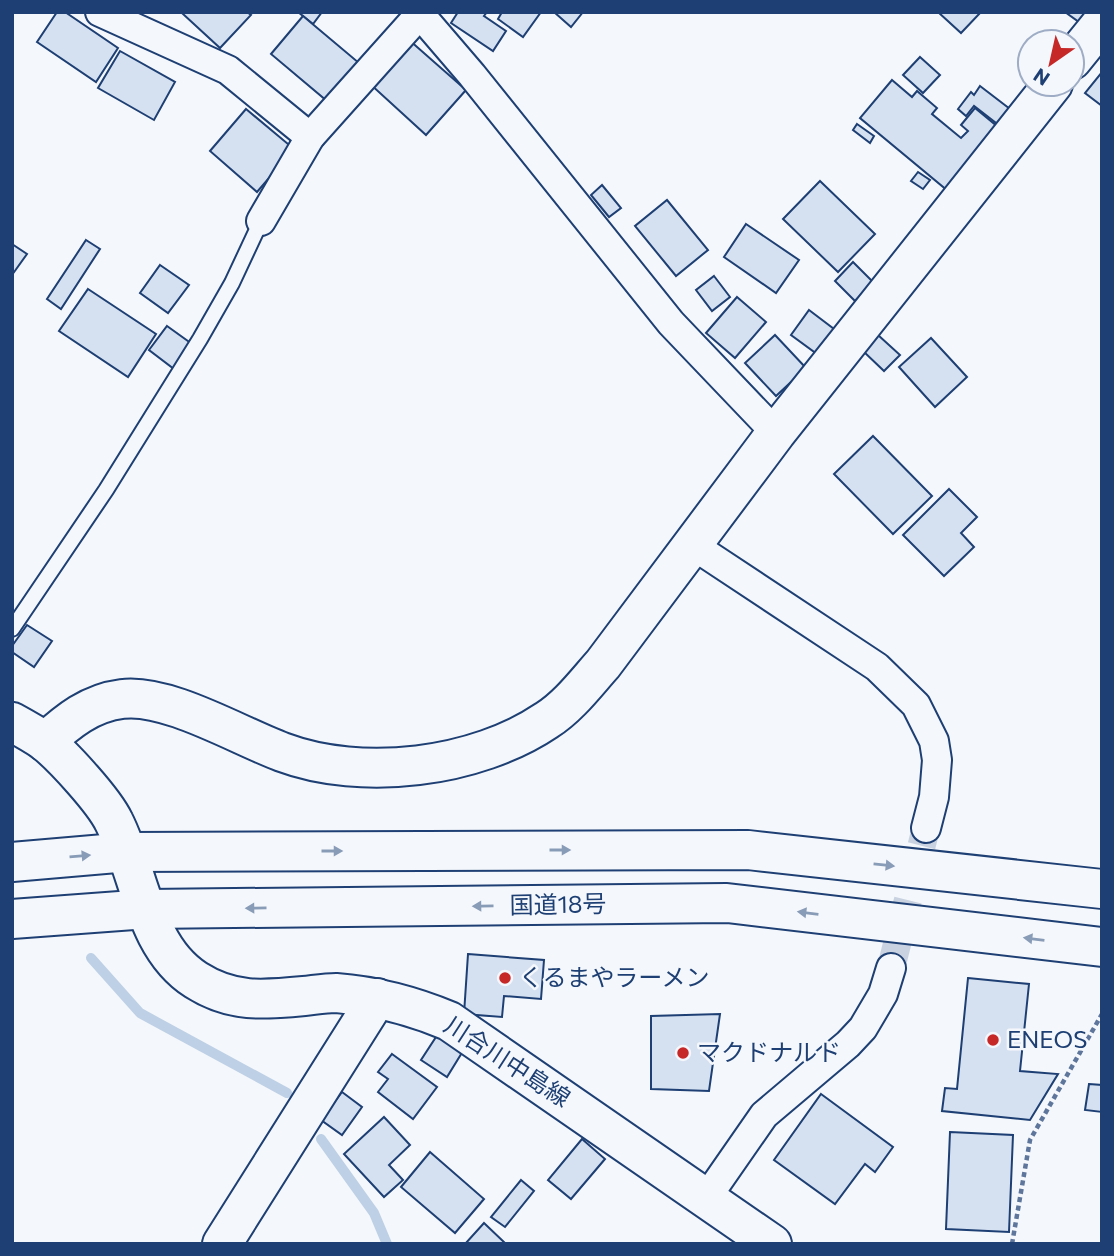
<svg xmlns="http://www.w3.org/2000/svg" width="1114" height="1256" viewBox="0 0 1114 1256" font-family="Commissioner,'Noto Sans JP',sans-serif">
	<style>
		.lines { fill: none; stroke-linecap: round; stroke-linejoin: round }
		.stream { stroke: #bed0e5; stroke-width: 10 }
		.building { fill: #d5e0f0; stroke: #1d3f73; stroke-width: 2 }
		.street-tunnel { stroke: #c9d2e0; stroke-width: 28; stroke-dasharray: 28 14; stroke-linecap: butt }
		.lane-casing { stroke: #1d3f73; stroke-width: 18 }
		.street-casing { stroke: #1d3f73; stroke-width: 32 }
		.secondary-casing { stroke: #1d3f73; stroke-width: 42 }
		.highway-casing { stroke: #1d3f73; stroke-width: 42 }
		.path { stroke: #5e769c; stroke-width: 4.5; stroke-dasharray: 5 3.5; stroke-linecap: butt }
		.lane { stroke: #f4f7fb; stroke-width: 14 }
		.street { stroke: #f4f7fb; stroke-width: 28 }
		.secondary { stroke: #f4f7fb; stroke-width: 38 }
		.highway { stroke: #f4f7fb; stroke-width: 38 }
		.oneway { fill: #889bb7 }
		.poi-dot { fill: #c62828; stroke: #f4f7fb; stroke-width: 2.5 }
		.labels { text-anchor: middle; stroke-width: 5; stroke-linejoin: round; paint-order: stroke }
		.street-label { font-size: 24px; fill: #1d3f73; stroke: #f4f7fb }
		.poi-label { font-size: 24px; fill: #1d3f73; stroke: #f4f7fb; text-anchor: start }
	</style>
	<rect width="100%" height="100%" fill="#f4f7fb"/>
	<g class="lines">
		<g class="stream">
			<path d="M 91,958 L 140,1013 L 287,1093"/>
			<path d="M 321,1139 L 374,1213 L 387,1244"/>
		</g>
	</g>
	<g class="building">
		<path d="M 57,12 L 65,12 L 118,48 L 96,82 L 37,42 Z"/>
		<path d="M 185,12 L 247,12 L 251,15 L 220,48 L 183,14 Z"/>
		<path d="M 298,12 L 322,12 L 313,24 Z"/>
		<path d="M 458,12 L 487,12 L 484,16 L 506,31 L 493,51 L 451,23 Z"/>
		<path d="M 502,12 L 541,12 L 523,37 L 498,19 Z"/>
		<path d="M 554,12 L 583,12 L 571,27 Z"/>
		<path d="M 938,12 L 981,12 L 961,33 Z"/>
		<path d="M 1065,12 L 1086,12 L 1079,22 Z"/>
		<path d="M 303,16 L 359,63 L 327,101 L 271,54 Z"/>
		<path d="M 408,39 L 466,90 L 426,135 L 369,83 Z"/>
		<path d="M 120,51 L 175,82 L 154,120 L 98,88 Z"/>
		<path d="M 920,57 L 940,75 L 923,93 L 903,75 Z"/>
		<path d="M 1102,72 L 1102,106 L 1085,93 Z"/>
		<path d="M 892,80 L 912,97 L 917,91 L 937,108 L 932,114 L 961,138 L 968,131 L 961,125 L 975,108 L 998,127 L 948,191 L 860,118 Z"/>
		<path d="M 980,86 L 1010,109 L 1000,126 L 974,106 L 966,116 L 958,109 L 971,92 L 974,95 Z"/>
		<path d="M 246,109 L 294,149 L 257,192 L 210,151 Z"/>
		<path d="M 857,124 L 874,136 L 870,143 L 853,130 Z"/>
		<path d="M 918,172 L 930,180 L 923,189 L 911,181 Z"/>
		<path d="M 820,181 L 875,234 L 838,272 L 783,219 Z"/>
		<path d="M 602,185 L 621,208 L 609,217 L 591,195 Z"/>
		<path d="M 667,200 L 708,250 L 676,276 L 635,226 Z"/>
		<path d="M 746,224 L 799,260 L 776,293 L 724,257 Z"/>
		<path d="M 86,240 L 100,249 L 61,309 L 47,299 Z"/>
		<path d="M 12,244 L 27,254 L 12,275 Z"/>
		<path d="M 853,262 L 873,282 L 855,301 L 835,281 Z"/>
		<path d="M 160,265 L 189,285 L 168,313 L 140,293 Z"/>
		<path d="M 714,276 L 730,297 L 712,311 L 696,290 Z"/>
		<path d="M 88,289 L 156,334 L 128,377 L 59,331 Z"/>
		<path d="M 737,297 L 766,322 L 735,358 L 706,333 Z"/>
		<path d="M 809,310 L 834,329 L 817,354 L 791,335 Z"/>
		<path d="M 167,326 L 192,344 L 174,369 L 149,350 Z"/>
		<path d="M 775,335 L 806,368 L 776,396 L 745,363 Z"/>
		<path d="M 878,335 L 900,355 L 884,371 L 863,351 Z"/>
		<path d="M 931,338 L 967,377 L 935,407 L 899,367 Z"/>
		<path d="M 873,436 L 932,496 L 893,534 L 834,474 Z"/>
		<path d="M 949,489 L 977,517 L 961,533 L 974,547 L 944,576 L 903,535 Z"/>
		<path d="M 27,625 L 52,641 L 34,667 L 12,652 L 12,646 Z"/>
		<path d="M 468,954 L 544,960 L 541,999 L 504,996 L 502,1017 L 464,1014 Z"/>
		<path d="M 968,978 L 1029,984 L 1020,1071 L 1058,1074 L 1030,1120 L 942,1111 L 945,1088 L 957,1089 Z"/>
		<path d="M 720,1014 L 709,1091 L 651,1089 L 651,1016 Z"/>
		<path d="M 438,1034 L 463,1051 L 447,1077 L 421,1060 Z"/>
		<path d="M 392,1054 L 437,1087 L 413,1119 L 378,1092 L 388,1079 L 378,1072 Z"/>
		<path d="M 1089,1084 L 1102,1085 L 1102,1112 L 1085,1110 Z"/>
		<path d="M 342,1092 L 362,1107 L 342,1135 L 321,1120 Z"/>
		<path d="M 821,1094 L 893,1147 L 875,1172 L 865,1164 L 835,1204 L 774,1160 Z"/>
		<path d="M 384,1117 L 410,1145 L 389,1165 L 403,1180 L 384,1197 L 344,1154 Z"/>
		<path d="M 950,1132 L 1013,1135 L 1009,1232 L 946,1229 Z"/>
		<path d="M 582,1139 L 605,1159 L 571,1199 L 548,1180 Z"/>
		<path d="M 430,1152 L 484,1199 L 455,1233 L 401,1187 Z"/>
		<path d="M 521,1180 L 534,1191 L 505,1227 L 491,1217 Z"/>
		<path d="M 484,1223 L 506,1244 L 465,1244 Z"/>
	</g>
	<g class="lines">
		<path class="street-tunnel" d="M 891,968 L 926,828"/>
		<g class="lane-casing">
			<path id="lane" d="M 12,629 L 106,490 L 200,339 L 232,283 L 261,221"/>
		</g>
		<g class="street-casing">
			<g id="street">
				<path d="M 100,12 L 228,70 L 310,137"/>
				<path d="M 418,12 L 472,75 L 671,323 L 776,433"/>
				<path d="M 261,221 L 310,137 L 420,14"/>
				<path d="M 691,544 L 877,667 L 916,705 L 934,741 L 937,760 L 934,797 L 926,828"/>
				<path d="M 707,1197 L 764,1115 L 848,1044 L 863,1028 L 883,994 L 891,968"/>
			</g>
		</g>
		<g class="secondary-casing">
			<g id="secondary">
				<path d="M 1072,60 L 1102,23"/>
				<path d="M 12,722 C 23,728 34,734 44,741 C 63,756 104,801 114,822 C 140,873 144,947 196,980 C 232,1003 263,1000 304,996 C 314,995 325,993 336,993 C 376,996 413,1006 449,1021 L 772,1244"/>
				<path d="M 45,742 C 68,721 90,703 122,699 C 167,693 239,736 282,752 C 362,782 476,768 547,720 C 569,706 586,683 603,664 L 776,433 L 1053,84"/>
				<path d="M 222,1244 L 377,998"/>
			</g>
		</g>
		<g class="highway-casing">
			<g id="highway">
				<path d="M 12,862 L 128,852 L 748,850 L 1102,889"/>
				<path d="M 12,919 L 147,909 L 727,903 L 1102,947"/>
			</g>
		</g>
		<path class="path" d="M 1012,1244 L 1030,1140 L 1102,1014"/>
		<use href="#lane" class="lane"/>
		<use href="#street" class="street"/>
		<use href="#secondary" class="secondary"/>
		<use href="#highway" class="highway"/>
	</g>
	<defs><path id="oneway-solid" d="M-6-.8H1V-3.2L6.5 0L1 3.2V.8H-6Z" transform="scale(1.75)"/></defs>
	<g class="oneway">
		<use href="#oneway-solid" transform="translate(560 850)"/>
		<use href="#oneway-solid" transform="translate(332 851)"/>
		<use href="#oneway-solid" transform="translate(80 856) rotate(-5)"/>
		<use href="#oneway-solid" transform="translate(884 865) rotate(6)"/>
		<use href="#oneway-solid" transform="translate(483 906) rotate(179)"/>
		<use href="#oneway-solid" transform="translate(256 908) rotate(179)"/>
		<use href="#oneway-solid" transform="translate(808 913) rotate(-173)"/>
		<use href="#oneway-solid" transform="translate(1034 939) rotate(-173)"/>
	</g>
	<g class="poi-dot">
		<circle cx="505" cy="978" r="7"/>
		<circle cx="993" cy="1040" r="7"/>
		<circle cx="683" cy="1053" r="7"/>
	</g>
	<g class="labels">
		<g class="street-label">
			<text transform="translate(558 905) rotate(-1)" y="8">国道18号</text>
			<text transform="translate(507 1062) rotate(33)" y="8">川合川中島線</text>
		</g>
		<g class="poi-label">
			<text x="519" y="986">くるまやラーメン</text>
			<text x="1007" y="1048">ENEOS</text>
			<text x="697" y="1061">マクドナルド</text>
		</g>
	</g>
	<rect width="1114" height="1256" fill="none" stroke="#1d3f73" stroke-width="28"/>
	<g transform="translate(1051 63) rotate(214)"><circle r="33" fill="#f4f7fb" stroke="#9eadc5" stroke-width="2"/>
	<path d="M0-5L12 26L0 18L-12 26Z" fill="#c62828"/>
	<text y="-10" font-size="19" font-weight="bold" text-anchor="middle" fill="#1d3f73">N</text>
	</g>
</svg>
